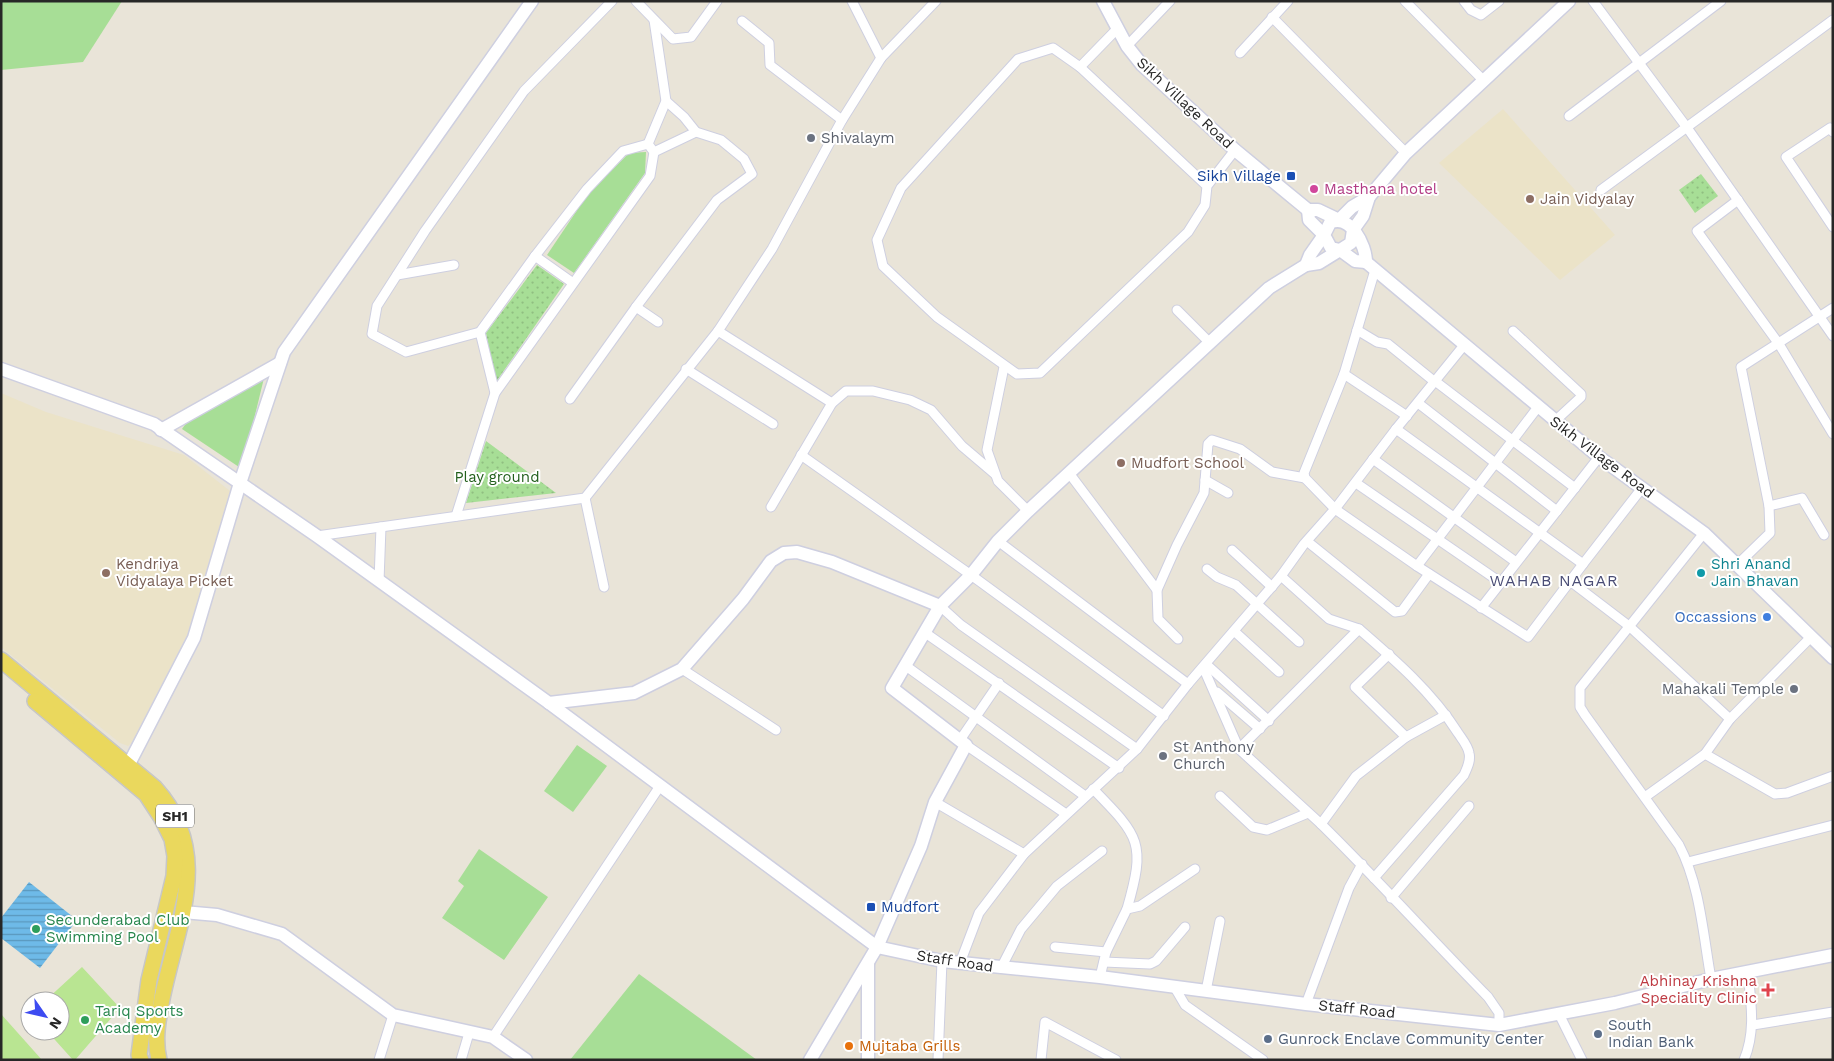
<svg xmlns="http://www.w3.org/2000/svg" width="1834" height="1061" viewBox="0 0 1834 1061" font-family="'Work Sans',sans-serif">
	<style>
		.education { fill: #ebe3c8 }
		.grass { fill: #a7de96 }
		.park { fill: url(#park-dots) }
		.pitch { fill: #b9e592 }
		.water { fill: url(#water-rules) }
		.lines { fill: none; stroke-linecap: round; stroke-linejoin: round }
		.street-casing { stroke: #cecfe0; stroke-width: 11 }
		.secondary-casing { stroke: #cecfe0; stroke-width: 15 }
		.primary-casing { stroke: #c7c7c7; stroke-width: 18 }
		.street { stroke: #fff; stroke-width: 9 }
		.secondary { stroke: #fff; stroke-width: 12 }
		.primary { stroke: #ead85d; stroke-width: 15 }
		.worship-dot { fill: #6b7280; stroke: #fff; stroke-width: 2 }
		.transit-dot { fill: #1a4fb4; stroke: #fff; stroke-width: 2 }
		.hotel-dot { fill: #d1479c; stroke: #fff; stroke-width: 2 }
		.education-dot { fill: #8d6e63; stroke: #fff; stroke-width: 2 }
		.culture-dot { fill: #0f9aa8; stroke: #fff; stroke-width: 2 }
		.shop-dot { fill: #3f7fe0; stroke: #fff; stroke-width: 2 }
		.leisure-dot { fill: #2e9e5b; stroke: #fff; stroke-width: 2 }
		.health-dot { fill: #e0444e; stroke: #fff; stroke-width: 2 }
		.service-dot { fill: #5c6f8a; stroke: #fff; stroke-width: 2 }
		.food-dot { fill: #e8710a; stroke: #fff; stroke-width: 2 }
		.labels { text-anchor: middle; stroke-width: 4; stroke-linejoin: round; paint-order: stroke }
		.shield { fill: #fff; stroke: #686868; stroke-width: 1 }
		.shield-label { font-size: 14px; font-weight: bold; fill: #272727 }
		.street-label { font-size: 15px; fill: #272727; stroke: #fff }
		.worship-label { font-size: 15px; fill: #5b616d; stroke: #fff; text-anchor: start }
		.transit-label { font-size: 15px; fill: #164399; stroke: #fff; text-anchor: end }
		.hotel-label { font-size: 15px; fill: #b23c85; stroke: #fff; text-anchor: start }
		.education-label { font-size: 15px; fill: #785e54; stroke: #fff; text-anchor: start }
		.park-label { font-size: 15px; fill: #225f1c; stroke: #fff }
		.culture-label { font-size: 15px; fill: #0d838f; stroke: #fff; text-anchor: start }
		.shop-label { font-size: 15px; fill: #366cbe; stroke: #fff; text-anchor: end }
		.leisure-label { font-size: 15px; fill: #27864d; stroke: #fff; text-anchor: start }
		.health-label { font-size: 15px; fill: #be3a42; stroke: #fff; text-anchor: end }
		.service-label { font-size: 15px; fill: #4e5e75; stroke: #fff; text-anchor: start }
		.food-label { font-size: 15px; fill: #c56008; stroke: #fff; text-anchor: start }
		.neighbourhood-label { font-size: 16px; letter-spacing: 1px; fill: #4a4d75; stroke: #fff }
	</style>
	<defs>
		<pattern id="park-dots" width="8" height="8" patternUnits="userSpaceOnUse" patternTransform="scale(1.25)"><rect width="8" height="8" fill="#a7de96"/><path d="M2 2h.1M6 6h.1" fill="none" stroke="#90be81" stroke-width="1.8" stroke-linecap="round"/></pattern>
		<pattern id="water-rules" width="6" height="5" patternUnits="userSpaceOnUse" patternTransform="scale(1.25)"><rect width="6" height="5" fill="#6ebae8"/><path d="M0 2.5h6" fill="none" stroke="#5a97bc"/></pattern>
	</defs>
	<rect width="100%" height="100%" fill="#e9e4d8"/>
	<g class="education">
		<path d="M 1503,109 L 1615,235 L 1560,280 L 1439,163 Z"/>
		<path d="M 1,393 L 46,412 L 184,455 L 230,491 L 231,497 L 195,624 L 137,738 L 128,746 L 120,743 L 1,647 Z"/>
	</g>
	<g class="grass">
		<path d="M 1,1 L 122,1 L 83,62 L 1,70 Z"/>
		<path d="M 646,152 L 645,173 L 574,273 L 547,255 L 588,194 L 629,153 Z"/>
		<path d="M 264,378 L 242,469 L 182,429 L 187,422 Z"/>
		<path d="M 577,745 L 607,766 L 573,812 L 544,791 Z"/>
		<path d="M 479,849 L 548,897 L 504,960 L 442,918 L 464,886 L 458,881 Z"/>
		<path d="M 639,974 L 757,1060 L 570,1060 Z"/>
	</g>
	<g class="park">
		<path d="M 1701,174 L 1718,196 L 1695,213 L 1679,190 Z"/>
		<path d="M 537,265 L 564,284 L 496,382 L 486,333 Z"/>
		<path d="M 486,441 L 556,493 L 466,503 Z"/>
	</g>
	<g class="pitch">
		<path d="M 82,967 L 120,1008 L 75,1060 L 73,1060 L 47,1031 L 60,1031 L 60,1001 L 45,1001 Z"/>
		<path d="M 1,1014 L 42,1060 L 1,1060 Z"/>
	</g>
	<path class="water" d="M 29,882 L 77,920 L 40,968 L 1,938 L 1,918 Z"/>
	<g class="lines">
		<g class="street-casing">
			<g id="street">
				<path d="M 636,1 L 673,39 L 691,37 L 717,1"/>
				<path d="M 852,1 L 881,58"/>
				<path d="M 1405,1 L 1484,81"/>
				<path d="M 1464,1 L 1471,10 L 1481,15 L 1499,1"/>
				<path d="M 1593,1 L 1688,129 L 1833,336"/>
				<path d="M 1272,17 L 1406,153"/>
				<path d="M 654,20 L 666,101 L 648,144 L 654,152 L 696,132"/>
				<path d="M 742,21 L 769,43 L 770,65 L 842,120"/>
				<path d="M 1127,46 L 1170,1"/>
				<path d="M 1240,53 L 1288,1"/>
				<path d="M 1080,67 L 1117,29"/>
				<path d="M 1569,116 L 1721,1"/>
				<path d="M 1833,132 L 1830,128 L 1786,157 L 1833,227"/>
				<path d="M 1207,186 L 1205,205 L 1188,232 L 1040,373 L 1017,374 L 937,317 L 883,266 L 877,240 L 901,188 L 1018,59 L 1053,48 L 1080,67 L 1207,186 L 1235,150"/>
				<path d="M 1601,190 L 1833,20"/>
				<path d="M 1738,200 L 1697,231 L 1779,344 L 1833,434"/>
				<path d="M 535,256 L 587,189 L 623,151 L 648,144"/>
				<path d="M 1375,270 L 1344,374 L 1304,473 L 1305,478 L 1335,509 L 1417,566 L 1528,637 L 1583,564"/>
				<path d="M 397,275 L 454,265"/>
				<path d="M 636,307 L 717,200 L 752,174 L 744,159 L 721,140 L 696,132 L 684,117 L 666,101"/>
				<path d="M 1177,310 L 1209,342"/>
				<path d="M 1357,330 L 1377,342 L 1388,344 L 1435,382"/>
				<path d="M 718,331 L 832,403 L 771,507"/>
				<path d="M 1513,331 L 1581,394 L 1581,397 L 1555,421"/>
				<path d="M 480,332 L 406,352 L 372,334 L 377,306 L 425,231 L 524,91 L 612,1"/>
				<path d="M 1004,367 L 987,450 L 998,481 L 1028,511"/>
				<path d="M 686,369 L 773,424"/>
				<path d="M 1344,374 L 1407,416"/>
				<path d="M 1435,381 L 1575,488"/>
				<path d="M 495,393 L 480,332 L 535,256 L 573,283"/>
				<path d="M 570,399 L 636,307 L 658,322"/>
				<path d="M 832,403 L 846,391 L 873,391 L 910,400 L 931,410 L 962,446 L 995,474"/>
				<path d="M 1418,403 L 1557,511"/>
				<path d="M 1396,429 L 1583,564 L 1642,488"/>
				<path d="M 801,455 L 971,575 L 1164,716"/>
				<path d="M 1373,459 L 1516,562"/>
				<path d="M 1069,473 L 1157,590"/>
				<path d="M 1205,480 L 1228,493"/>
				<path d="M 1356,483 L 1500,582"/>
				<path d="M 585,498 L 604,587"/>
				<path d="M 1769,506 L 1802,498 L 1824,535"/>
				<path d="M 456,516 L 495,393 L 650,176 L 654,152"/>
				<path d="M 1704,533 L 1580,688 L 1580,707 L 1585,715 L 1679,845 C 1700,885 1703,934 1711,979"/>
				<path d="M 317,536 L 585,498 L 718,331 L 772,249 L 842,120 L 881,58 L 936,1"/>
				<path d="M 998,541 L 1188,684"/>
				<path d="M 1308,542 L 1395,612 L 1402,611 L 1429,574"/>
				<path d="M 1232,550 L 1272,587"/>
				<path d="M 1737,565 L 1770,533 L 1769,506 L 1741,367 L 1833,308"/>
				<path d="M 1417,566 L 1538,407"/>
				<path d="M 1207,569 L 1217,577 L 1236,585 L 1299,642"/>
				<path d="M 379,581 L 381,527"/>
				<path d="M 1570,581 L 1629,626 L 1730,719"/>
				<path d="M 940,606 L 961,625 L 1137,749"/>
				<path d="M 1481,608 L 1599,457"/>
				<path d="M 1359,629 C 1395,660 1432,692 1458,733 C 1462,739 1468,746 1469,753 C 1471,761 1467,768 1464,775 L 1374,878"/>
				<path d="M 1234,631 L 1279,672"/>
				<path d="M 924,632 L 1119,768"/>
				<path d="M 1178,639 L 1158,619 L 1157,590 L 1177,545 L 1204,493 L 1208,444 L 1212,440 L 1240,449 L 1272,472 L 1305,478"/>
				<path d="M 1389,654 L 1355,687 L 1406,737"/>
				<path d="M 1206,664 L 1269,721"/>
				<path d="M 906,666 L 1085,796"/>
				<path d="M 1203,667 L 1239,749 L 1359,629 L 1329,619 L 1281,576"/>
				<path d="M 682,669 L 776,730"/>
				<path d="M 1217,692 L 1260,729"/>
				<path d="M 960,740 L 999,683"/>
				<path d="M 966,745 L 1066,814"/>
				<path d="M 1239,749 L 1321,824 L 1356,776 L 1406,737 L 1446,715"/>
				<path d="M 1705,754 L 1775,794 L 1787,793 L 1833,776"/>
				<path d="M 1093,789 C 1140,837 1146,843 1127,909"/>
				<path d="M 1220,796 L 1253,827 L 1267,830 L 1308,813"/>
				<path d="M 1645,797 L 1705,754 L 1730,719 L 1811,637"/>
				<path d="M 935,802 L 1024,854"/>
				<path d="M 1321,824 C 1378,880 1432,940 1488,997 L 1499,1013 L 1499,1025"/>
				<path d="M 1688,862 L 1833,825"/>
				<path d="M 1391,898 L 1469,806"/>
				<path d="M 1055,947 L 1106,952"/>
				<path d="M 1104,962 L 1150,964 L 1156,961 L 1185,927"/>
				<path d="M 960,963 L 979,913 L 1024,854 L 1137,749 L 1188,684 L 1281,576 L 1304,544 L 1335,509 L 1396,429 L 1465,344"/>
				<path d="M 1001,968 L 1021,929 L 1057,886 L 1102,851"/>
				<path d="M 1100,977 L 1106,952 L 1127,909 L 1140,906 L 1195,869"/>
				<path d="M 1175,988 L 1185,1005 L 1263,1060"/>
				<path d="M 1206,991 L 1220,921"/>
				<path d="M 1306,1004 L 1349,888 L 1362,864"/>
				<path d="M 1559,1014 L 1582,1060"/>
				<path d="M 1753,1025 L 1833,1012"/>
				<path d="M 493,1037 L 660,786"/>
				<path d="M 379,1060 L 393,1015"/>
				<path d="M 461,1060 L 469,1033"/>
				<path d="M 938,1060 L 942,961"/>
				<path d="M 1041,1060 L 1045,1022 L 1116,1060"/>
				<path d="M 1744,1060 C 1756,1031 1751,1003 1748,973"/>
			</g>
		</g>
		<g class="secondary-casing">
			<g id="secondary">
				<path d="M 1103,1 L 1127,46 L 1142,65 L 1235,150 L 1308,210"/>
				<path d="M 1308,210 L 1318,210 L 1339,220 L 1352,207 L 1369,197 L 1406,153 L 1569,1"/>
				<path d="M 1366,262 L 1599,457 L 1704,533 L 1833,658"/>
				<path d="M 1366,262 C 1366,245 1350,213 1330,223 L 1324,235 L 1331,248 L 1340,250 L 1351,243 L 1353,230 L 1363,216 L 1369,197"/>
				<path d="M 1306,265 L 1310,255 L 1324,235 L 1309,220 L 1308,210"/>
				<path d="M 1,369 L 154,424 L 317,536 L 549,703 L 877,947 L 942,961 L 1100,977 L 1306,1004 L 1499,1025 L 1615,1003 L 1711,979 L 1833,955"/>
				<path d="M 161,430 L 280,363"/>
				<path d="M 549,703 L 634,693 L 682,669 L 743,599 L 771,561 L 784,553 L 797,552 L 832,562 L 940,606"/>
				<path d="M 129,764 L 194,638 L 240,483 L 284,352 L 532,1"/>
				<path d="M 183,912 L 217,915 L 282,934 L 393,1015 L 493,1037 L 526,1060"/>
				<path d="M 868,964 L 868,1060"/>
				<path d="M 810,1060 L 877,947 L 921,846 L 935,802 L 966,745 L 892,688 L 940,606 L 971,575 L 998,541 L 1028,511 L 1269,288 L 1306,265 L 1319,263 L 1340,250 L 1355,261 L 1366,262"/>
			</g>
		</g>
		<g class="primary-casing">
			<g id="primary">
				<path d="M 1,660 L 155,788 C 214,853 177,924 162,999 C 158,1020 154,1039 159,1060"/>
				<path d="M 35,701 L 146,794 L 161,817 L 172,839 L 175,856 L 174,876 L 149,980 L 139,1055 L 141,1060"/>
			</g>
		</g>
		<use href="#street" class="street"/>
		<use href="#secondary" class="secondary"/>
		<use href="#primary" class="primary"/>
	</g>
	<g class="worship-dot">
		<circle cx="811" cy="138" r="5"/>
		<circle cx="1794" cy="689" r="5"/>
		<circle cx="1163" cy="756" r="5"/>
	</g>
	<g class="transit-dot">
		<rect x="1286" y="171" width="10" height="10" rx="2.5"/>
		<rect x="866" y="902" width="10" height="10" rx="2.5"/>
	</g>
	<circle class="hotel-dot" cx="1314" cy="189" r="5"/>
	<g class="education-dot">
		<circle cx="1530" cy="199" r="5"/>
		<circle cx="1121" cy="463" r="5"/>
		<circle cx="106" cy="573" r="5"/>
	</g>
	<circle class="culture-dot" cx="1701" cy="573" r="5"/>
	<circle class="shop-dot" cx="1767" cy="617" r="5"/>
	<g class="leisure-dot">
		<circle cx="36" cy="929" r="5"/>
		<circle cx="85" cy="1020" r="5"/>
	</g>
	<path class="health-dot" d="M1765.5 982.5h5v5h5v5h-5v5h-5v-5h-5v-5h5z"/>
	<g class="service-dot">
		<circle cx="1598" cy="1034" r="5"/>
		<circle cx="1268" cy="1039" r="5"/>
	</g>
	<circle class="food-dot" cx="849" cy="1046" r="5"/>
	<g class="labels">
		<rect class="shield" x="156" y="804.5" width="38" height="23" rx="4"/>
		<g class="shield-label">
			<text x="175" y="821">SH1</text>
		</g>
		<g class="street-label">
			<text transform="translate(1185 103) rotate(43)" y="5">Sikh Village Road</text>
			<text transform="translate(1602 457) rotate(37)" y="5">Sikh Village Road</text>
			<text transform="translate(955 961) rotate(9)" y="5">Staff Road</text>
			<text transform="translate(1357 1009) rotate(6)" y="5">Staff Road</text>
		</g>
		<g class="worship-label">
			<text x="821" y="143">Shivalaym</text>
			<text x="1784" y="694" text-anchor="end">Mahakali Temple</text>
			<text x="1173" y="752">St Anthony<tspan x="1173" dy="17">Church</tspan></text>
		</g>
		<g class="transit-label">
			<text x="1281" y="181">Sikh Village</text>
			<text x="881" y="912" text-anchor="start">Mudfort</text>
		</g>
		<g class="hotel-label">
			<text x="1324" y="194">Masthana hotel</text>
		</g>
		<g class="education-label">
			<text x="1540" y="204">Jain Vidyalay</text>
			<text x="1131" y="468">Mudfort School</text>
			<text x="116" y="569">Kendriya<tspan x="116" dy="17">Vidyalaya Picket</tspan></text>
		</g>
		<g class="park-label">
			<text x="497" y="482">Play ground</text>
		</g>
		<g class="culture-label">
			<text x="1711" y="569">Shri Anand<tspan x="1711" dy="17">Jain Bhavan</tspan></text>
		</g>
		<g class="shop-label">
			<text x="1757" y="622">Occassions</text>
		</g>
		<g class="leisure-label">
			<text x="46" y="925">Secunderabad Club<tspan x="46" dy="17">Swimming Pool</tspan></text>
			<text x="95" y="1016">Tariq Sports<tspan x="95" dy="17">Academy</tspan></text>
		</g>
		<g class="health-label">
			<text x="1757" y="986">Abhinay Krishna<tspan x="1757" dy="17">Speciality Clinic</tspan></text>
		</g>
		<g class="service-label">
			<text x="1608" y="1030">South<tspan x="1608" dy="17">Indian Bank</tspan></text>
			<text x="1278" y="1044">Gunrock Enclave Community Center</text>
		</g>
		<g class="food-label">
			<text x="859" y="1051">Mujtaba Grills</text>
		</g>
		<g class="neighbourhood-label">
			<text x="1554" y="586">WAHAB NAGAR</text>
		</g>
	</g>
	<rect width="1834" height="1061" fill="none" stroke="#272727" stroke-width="5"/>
	<g transform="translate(45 1016) rotate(124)"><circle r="24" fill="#ffffff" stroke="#a9a9a9"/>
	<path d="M0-4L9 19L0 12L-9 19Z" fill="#3d4bf1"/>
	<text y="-8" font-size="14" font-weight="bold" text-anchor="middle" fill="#272727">N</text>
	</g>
</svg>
